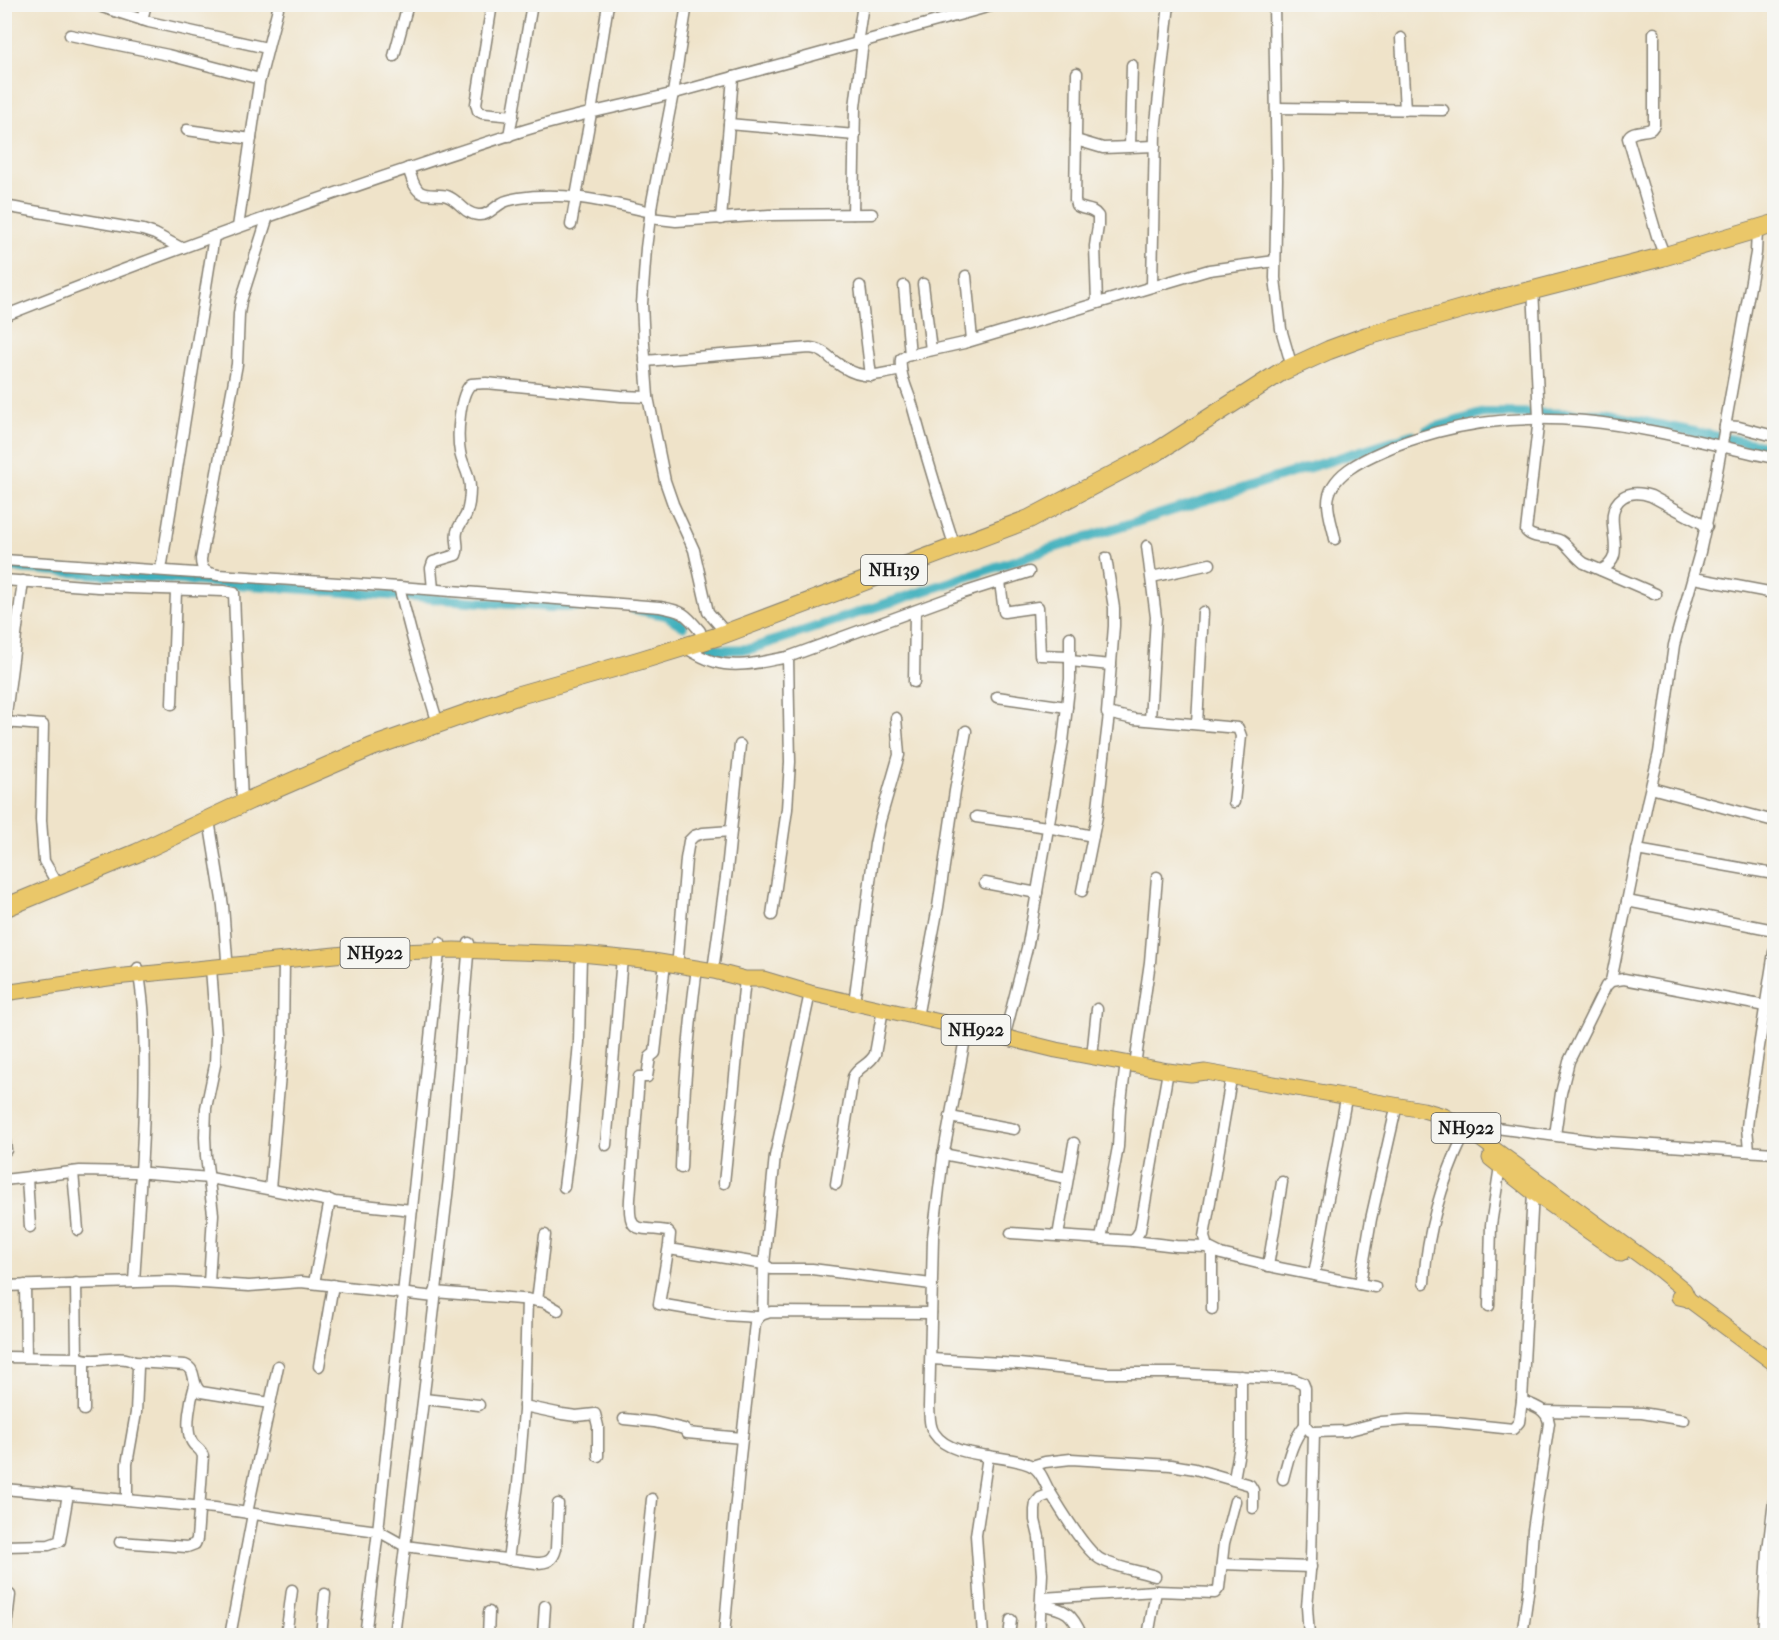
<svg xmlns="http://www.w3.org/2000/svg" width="1779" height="1640" viewBox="0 0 1779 1640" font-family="'IM FELL French Canon',serif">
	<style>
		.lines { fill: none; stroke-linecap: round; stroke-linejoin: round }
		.canal { stroke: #41b0bd; stroke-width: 10 }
		.street-casing { stroke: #868072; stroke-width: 13 }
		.primary-casing { stroke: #868072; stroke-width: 17 }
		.highway-casing { stroke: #868072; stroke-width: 20 }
		.street { stroke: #fff; stroke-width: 10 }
		.primary { stroke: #eac769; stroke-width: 15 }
		.highway { stroke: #eac769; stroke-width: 18 }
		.labels { text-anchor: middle; stroke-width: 5; stroke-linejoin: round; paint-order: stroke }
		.shield { fill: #f6f6f2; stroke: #5d5d5c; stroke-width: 1.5 }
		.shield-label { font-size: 18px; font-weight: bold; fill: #1c1c1c }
	</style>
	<rect width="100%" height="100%" fill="#f6f6f2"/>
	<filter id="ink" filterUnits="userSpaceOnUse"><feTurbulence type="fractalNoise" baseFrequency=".0167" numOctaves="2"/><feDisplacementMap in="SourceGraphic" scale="12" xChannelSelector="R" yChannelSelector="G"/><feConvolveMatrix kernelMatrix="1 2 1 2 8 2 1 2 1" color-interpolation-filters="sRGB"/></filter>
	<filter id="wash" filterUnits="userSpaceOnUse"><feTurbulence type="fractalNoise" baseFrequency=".008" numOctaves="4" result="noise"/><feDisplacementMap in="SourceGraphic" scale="24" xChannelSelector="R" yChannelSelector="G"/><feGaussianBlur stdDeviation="1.35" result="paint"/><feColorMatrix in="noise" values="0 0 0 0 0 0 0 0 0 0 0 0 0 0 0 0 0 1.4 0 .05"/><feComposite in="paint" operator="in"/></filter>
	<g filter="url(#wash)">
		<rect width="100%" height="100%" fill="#efe3c9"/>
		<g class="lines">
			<g class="canal">
				<path d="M 1427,430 L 1484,413 L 1604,414 L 1774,448"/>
				<path d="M 4,567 L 552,607 L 597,606"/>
				<path d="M 634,609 L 666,615 L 683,626"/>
				<path d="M 701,642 L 722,650 L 750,649 L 1050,549 L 1412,435"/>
			</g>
		</g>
	</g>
	<g filter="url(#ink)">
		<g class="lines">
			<g class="street-casing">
				<g id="street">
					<path d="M 492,4 L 476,104 L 478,111 L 482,113 L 513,116"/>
					<path d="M 687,4 L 673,93 L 652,202 L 646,248 L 642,304 L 644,344 L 648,397 L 665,481 L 673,504 L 694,550 L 708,612 L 726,633"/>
					<path d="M 1274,4 L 1277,179 L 1275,278 L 1281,329 L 1292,367"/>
					<path d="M 102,7 L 149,22 L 267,48"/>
					<path d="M 142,20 L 146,4"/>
					<path d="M 1654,33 L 1654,125 L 1651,129 C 1643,132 1631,130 1628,138 L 1657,236 L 1662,249"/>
					<path d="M 70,35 L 168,55 L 260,79"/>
					<path d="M 1401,38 L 1405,110"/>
					<path d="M 857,44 L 863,4"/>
					<path d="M 394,56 L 408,4"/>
					<path d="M 1077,73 L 1075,200 L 1076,205 C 1083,211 1092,207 1098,216 L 1098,226 L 1095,246 L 1097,302"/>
					<path d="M 1276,108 L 1443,110"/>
					<path d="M 729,124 L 855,135"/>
					<path d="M 187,130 L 251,139"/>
					<path d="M 509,136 L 532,4"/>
					<path d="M 1076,140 L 1103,148 L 1155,146"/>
					<path d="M 1130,147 L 1132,65"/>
					<path d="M 408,168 C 411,175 413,187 420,192 C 428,197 438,193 447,196 C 459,200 464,214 478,215 C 488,216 493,208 502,203 C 507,200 513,199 519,198 C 564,191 607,202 651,212"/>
					<path d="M 4,206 L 143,230 L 155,234 L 181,248"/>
					<path d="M 853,214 L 855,107 L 863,42"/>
					<path d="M 268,216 L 241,301 L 239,314 L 237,364 L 201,559 C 201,571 207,573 218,575 L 399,587 L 660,607 C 683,611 685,613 700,631"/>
					<path d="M 650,218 L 676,221 L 769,215 L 872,214"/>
					<path d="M 721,219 L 733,77"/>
					<path d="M 571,225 L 591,113 L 608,4"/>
					<path d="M 238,227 L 259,83 L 279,4"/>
					<path d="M 966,276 L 972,340"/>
					<path d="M 923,284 L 931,350"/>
					<path d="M 860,286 L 871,376"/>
					<path d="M 904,286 L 910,355"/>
					<path d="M 1152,286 L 1155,132 L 1169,4"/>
					<path d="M 1533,287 L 1539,418 L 1526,531 C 1534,540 1548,536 1559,540 C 1566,542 1575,557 1584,563 L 1656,594"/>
					<path d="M 4,316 C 175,248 348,187 522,131 C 572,115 624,106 675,93 C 783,64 890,34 998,4"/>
					<path d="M 645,361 L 810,348 C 821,349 826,354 834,361 C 860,381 872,376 901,370"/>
					<path d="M 1725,426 L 1739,427 L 1774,436"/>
					<path d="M 952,538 C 938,495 925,452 913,408 C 909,392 899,376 901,359 L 906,356 L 964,343 L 1209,270 L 1275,261"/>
					<path d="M 1335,539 C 1333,528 1328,515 1328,503 C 1328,475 1364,459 1385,450 C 1402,442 1419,437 1437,432 C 1556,400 1659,433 1774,458"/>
					<path d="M 1147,546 L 1156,617 L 1150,720"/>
					<path d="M 1106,558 L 1114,608 L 1114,626 L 1107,713 L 1134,719 L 1238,728 L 1241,736 L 1234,802"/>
					<path d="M 4,560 L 210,574"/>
					<path d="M 161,570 L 214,236"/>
					<path d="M 1601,570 C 1607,567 1612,563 1614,556 C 1619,538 1603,511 1623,497 C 1632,491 1642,493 1651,496 L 1707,526"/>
					<path d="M 1152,577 L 1210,564"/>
					<path d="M 1694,578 L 1774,593"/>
					<path d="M 4,580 L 98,587 L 224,591 L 234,593 L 242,804"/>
					<path d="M 1000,582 L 1004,612 L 1038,607 L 1040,655 L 1070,656"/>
					<path d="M 399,587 L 414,644 L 435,714"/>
					<path d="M 433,589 L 431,568 L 433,562 L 456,555 C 460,547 455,540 457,532 C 458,526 463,521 466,515 C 469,507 470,497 470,488 C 470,473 462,465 460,452 C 457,436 459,395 471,384 L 486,383 L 621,396 L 648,397"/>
					<path d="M 684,647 C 694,653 704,659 715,662 C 738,669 765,661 788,657 L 963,593 L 1029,572"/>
					<path d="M 1070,661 L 1111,665"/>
					<path d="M 914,682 L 915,611"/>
					<path d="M 997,697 L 1067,707"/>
					<path d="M 172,704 L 176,591"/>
					<path d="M 4,722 L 43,725 L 41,820 L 44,861 L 54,878"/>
					<path d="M 5,722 L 23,581"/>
					<path d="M 1197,724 L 1203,612"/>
					<path d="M 1651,788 L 1774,821"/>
					<path d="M 976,817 L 1047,827 L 1093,836"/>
					<path d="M 209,820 L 223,906 L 227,959"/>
					<path d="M 1637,850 L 1774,874"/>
					<path d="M 985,883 L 1037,893"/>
					<path d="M 1082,891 L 1097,816 L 1109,714"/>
					<path d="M 1627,901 L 1774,930"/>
					<path d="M 772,915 L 787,809 L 790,762 L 788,657"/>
					<path d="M 678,957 L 686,859 L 689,841 L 694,836 L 703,833 L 731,831"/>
					<path d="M 665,963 L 655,1053 L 650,1057 L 647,1077 L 639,1077 L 630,1199 C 628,1236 638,1226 667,1231 L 670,1234 L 669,1245 L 659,1304 L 724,1315 L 758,1317"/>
					<path d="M 714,963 L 727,870 L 740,745"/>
					<path d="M 1611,981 L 1647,803 L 1659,753 L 1674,645 L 1700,552 L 1714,488 L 1756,253 L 1757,230"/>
					<path d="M 854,1003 L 875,844 L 880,821 L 899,755 L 896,718"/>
					<path d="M 917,1017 L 938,907 L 955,791 L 966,731"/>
					<path d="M 967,1028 L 943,1157 L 933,1237 L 929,1407 C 930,1416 929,1426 934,1433 C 951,1460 1007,1453 1032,1466 C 1042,1471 1044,1483 1050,1492 C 1060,1508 1086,1553 1102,1560 C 1118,1568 1138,1571 1155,1576"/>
					<path d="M 1004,1038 L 1028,944 L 1063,742 L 1070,679 L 1070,637"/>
					<path d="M 1092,1057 L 1097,1009"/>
					<path d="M 1135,1065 L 1150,962 L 1157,877"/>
					<path d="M 1230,1085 L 1204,1237 L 1207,1247 L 1221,1254 L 1274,1267 L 1375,1287"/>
					<path d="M 950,1117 L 1014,1129"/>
					<path d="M 1555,1135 L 1561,1093 L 1569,1061 L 1606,986 L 1611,981 L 1624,979 L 1765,1006"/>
					<path d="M 4,1136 L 6,1150"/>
					<path d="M 606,1145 L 622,958"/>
					<path d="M 1749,1151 L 1747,1127 L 1749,1110 L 1774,952"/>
					<path d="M 943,1154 L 1067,1178"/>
					<path d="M 681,1168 C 683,1101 688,1035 697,968"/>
					<path d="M 73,1172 L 78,1230"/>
					<path d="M 27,1178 L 30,1227"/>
					<path d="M 4,1180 L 80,1171 L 135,1172 L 210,1178 L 335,1202 L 412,1210"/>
					<path d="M 724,1183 L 745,979"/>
					<path d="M 836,1184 L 853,1077 C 858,1066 870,1065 875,1054 L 883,1009"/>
					<path d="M 564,1187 L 572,1123 L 579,1042 L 581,954"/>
					<path d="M 270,1189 L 283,1040 L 284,961"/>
					<path d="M 1011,1233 L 1133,1241 L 1140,1231 L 1168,1071"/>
					<path d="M 1058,1236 L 1074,1143"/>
					<path d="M 1101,1239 L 1118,1147 L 1120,1109 L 1126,1063"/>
					<path d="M 1133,1241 L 1176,1246 L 1207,1247"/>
					<path d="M 669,1249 L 764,1264 L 771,1269 L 812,1269 L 931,1284"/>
					<path d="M 1268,1266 L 1282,1182"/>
					<path d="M 1314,1275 L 1345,1104"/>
					<path d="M 134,1282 C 139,1197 147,1112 144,1027 C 144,1008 141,987 138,968"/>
					<path d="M 76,1283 L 77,1356 C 91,1368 128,1348 138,1367 L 136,1413 L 127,1464 L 127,1499"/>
					<path d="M 209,1283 L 213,1214 L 206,1156 L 205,1137 L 206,1108 L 215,1065 L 216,1034 L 211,968"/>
					<path d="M 314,1283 L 330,1200"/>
					<path d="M 1424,1283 C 1427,1231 1441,1184 1463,1137 C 1468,1129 1473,1127 1482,1126 L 1594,1141 L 1774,1153"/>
					<path d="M 1360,1284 L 1371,1219 L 1395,1113"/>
					<path d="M 25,1285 L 26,1357"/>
					<path d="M 4,1286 L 171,1281 L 249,1286 L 301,1282 L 435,1297"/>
					<path d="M 435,1292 L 533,1300 L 544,1302 L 558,1310"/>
					<path d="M 537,1301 L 545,1235"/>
					<path d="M 1489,1306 L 1491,1225 L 1500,1166"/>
					<path d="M 1212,1309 L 1212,1251"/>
					<path d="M 763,1314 L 764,1264 L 775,1156 L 810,993"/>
					<path d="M 4,1357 L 79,1358"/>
					<path d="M 931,1359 L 1019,1364 L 1106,1373 L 1176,1373 L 1293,1379 L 1303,1383 L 1305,1388 L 1305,1425 L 1310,1431 L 1314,1432 L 1346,1431 L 1381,1422 L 1408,1420 L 1436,1421 L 1513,1429 L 1519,1422 L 1522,1401 L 1533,1192"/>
					<path d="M 84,1360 L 84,1410"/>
					<path d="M 135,1362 L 185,1365 C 198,1370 190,1384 201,1392 L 270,1403"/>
					<path d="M 319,1366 L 333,1285"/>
					<path d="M 424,1399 L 479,1405"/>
					<path d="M 1522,1401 C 1533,1405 1547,1409 1549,1423 L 1533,1530 L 1529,1586 L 1522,1636"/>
					<path d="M 524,1406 L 562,1414 L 576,1416 L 595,1414 L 598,1426 L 598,1456"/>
					<path d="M 1543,1411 L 1642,1413 L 1684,1420"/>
					<path d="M 624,1419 L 654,1422 L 684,1429 L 687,1433 L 742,1438"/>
					<path d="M 1032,1466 L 1045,1462 L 1071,1459 L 1171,1465 L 1195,1469 L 1250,1485 L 1253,1490 L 1253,1508"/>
					<path d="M 1234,1479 L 1241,1440 L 1241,1376"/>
					<path d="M 1283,1479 C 1288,1459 1292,1441 1305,1425"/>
					<path d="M 4,1489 L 215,1508 L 294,1520 L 378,1531 L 405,1546 L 536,1563 C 547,1563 553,1561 556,1549 L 558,1504"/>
					<path d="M 247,1513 L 278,1366"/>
					<path d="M 120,1542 L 187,1547 L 195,1544 L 197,1539 L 203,1456 C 201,1448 195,1448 192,1442 C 184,1429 191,1398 195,1385"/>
					<path d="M 4,1546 L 49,1545 L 60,1541 L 68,1494"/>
					<path d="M 508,1560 L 518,1484 L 524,1411 L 527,1299"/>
					<path d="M 1222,1564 L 1311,1567"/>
					<path d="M 1042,1598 L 1156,1591 L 1215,1593 L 1219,1588 L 1224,1543 L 1235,1501"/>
					<path d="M 1042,1605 C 1066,1609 1072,1613 1082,1636"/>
					<path d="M 5,1636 L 10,1595"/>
					<path d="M 230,1636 L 253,1514"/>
					<path d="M 286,1636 L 292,1590"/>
					<path d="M 321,1636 L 325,1594"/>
					<path d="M 365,1636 L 378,1531 L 440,943"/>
					<path d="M 394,1636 L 426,1377 L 449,1178 L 469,943"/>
					<path d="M 488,1636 L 489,1612"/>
					<path d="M 543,1636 L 545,1606"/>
					<path d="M 638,1636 L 652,1499"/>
					<path d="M 724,1636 L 740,1457 L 755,1323 C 759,1315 763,1314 771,1312 L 931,1313"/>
					<path d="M 983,1636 L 976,1535 L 988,1456"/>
					<path d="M 1009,1636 L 1011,1620"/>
					<path d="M 1039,1636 L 1042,1574 L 1039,1537 L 1035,1520 L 1035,1510 L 1036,1503 L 1040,1498 L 1051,1494"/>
					<path d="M 1148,1636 L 1156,1591"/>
					<path d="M 1309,1636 L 1307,1607 L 1311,1559 L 1314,1432"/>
					<path d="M 1763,1636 L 1768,1550 L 1774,1501"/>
				</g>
			</g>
			<g class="primary-casing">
				<g id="primary">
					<path d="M 4,993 L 115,977 L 345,954 L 454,950 L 581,954 L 653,961 L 714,971 L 745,979 L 763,979 L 810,993 L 967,1028 L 1056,1050 L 1168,1071 L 1191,1074 L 1205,1072 L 1423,1110 L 1444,1116 L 1468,1130 L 1661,1271 L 1684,1290 L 1688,1299"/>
					<path d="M 1490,1158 L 1533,1192 L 1621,1254"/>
					<path d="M 1679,1297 L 1688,1299 L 1774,1363"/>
				</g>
			</g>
			<g class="highway-casing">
				<path id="highway" d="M 4,908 L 137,853 L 250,800 L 372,747 L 519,695 L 638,661 L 716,637 L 1029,519 L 1158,451 L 1281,372 L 1329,350 L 1367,336 L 1479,304 L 1662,257 L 1774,224"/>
			</g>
			<use href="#street" class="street"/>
			<use href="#primary" class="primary"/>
			<use href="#highway" class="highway"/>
		</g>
	</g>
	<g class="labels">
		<g class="shield">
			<rect x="861" y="555" width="66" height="30" rx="4.5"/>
			<rect x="340.5" y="938" width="69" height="30" rx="4.5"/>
			<rect x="941.5" y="1015" width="69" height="30" rx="4.5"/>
			<rect x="1431.5" y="1113" width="69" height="30" rx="4.5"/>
		</g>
		<g class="shield-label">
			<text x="894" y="576">NH139</text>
			<text x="375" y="959">NH922</text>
			<text x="976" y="1036">NH922</text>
			<text x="1466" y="1134">NH922</text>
		</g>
	</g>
	<rect width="1779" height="1640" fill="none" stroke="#f6f6f2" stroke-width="24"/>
</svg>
